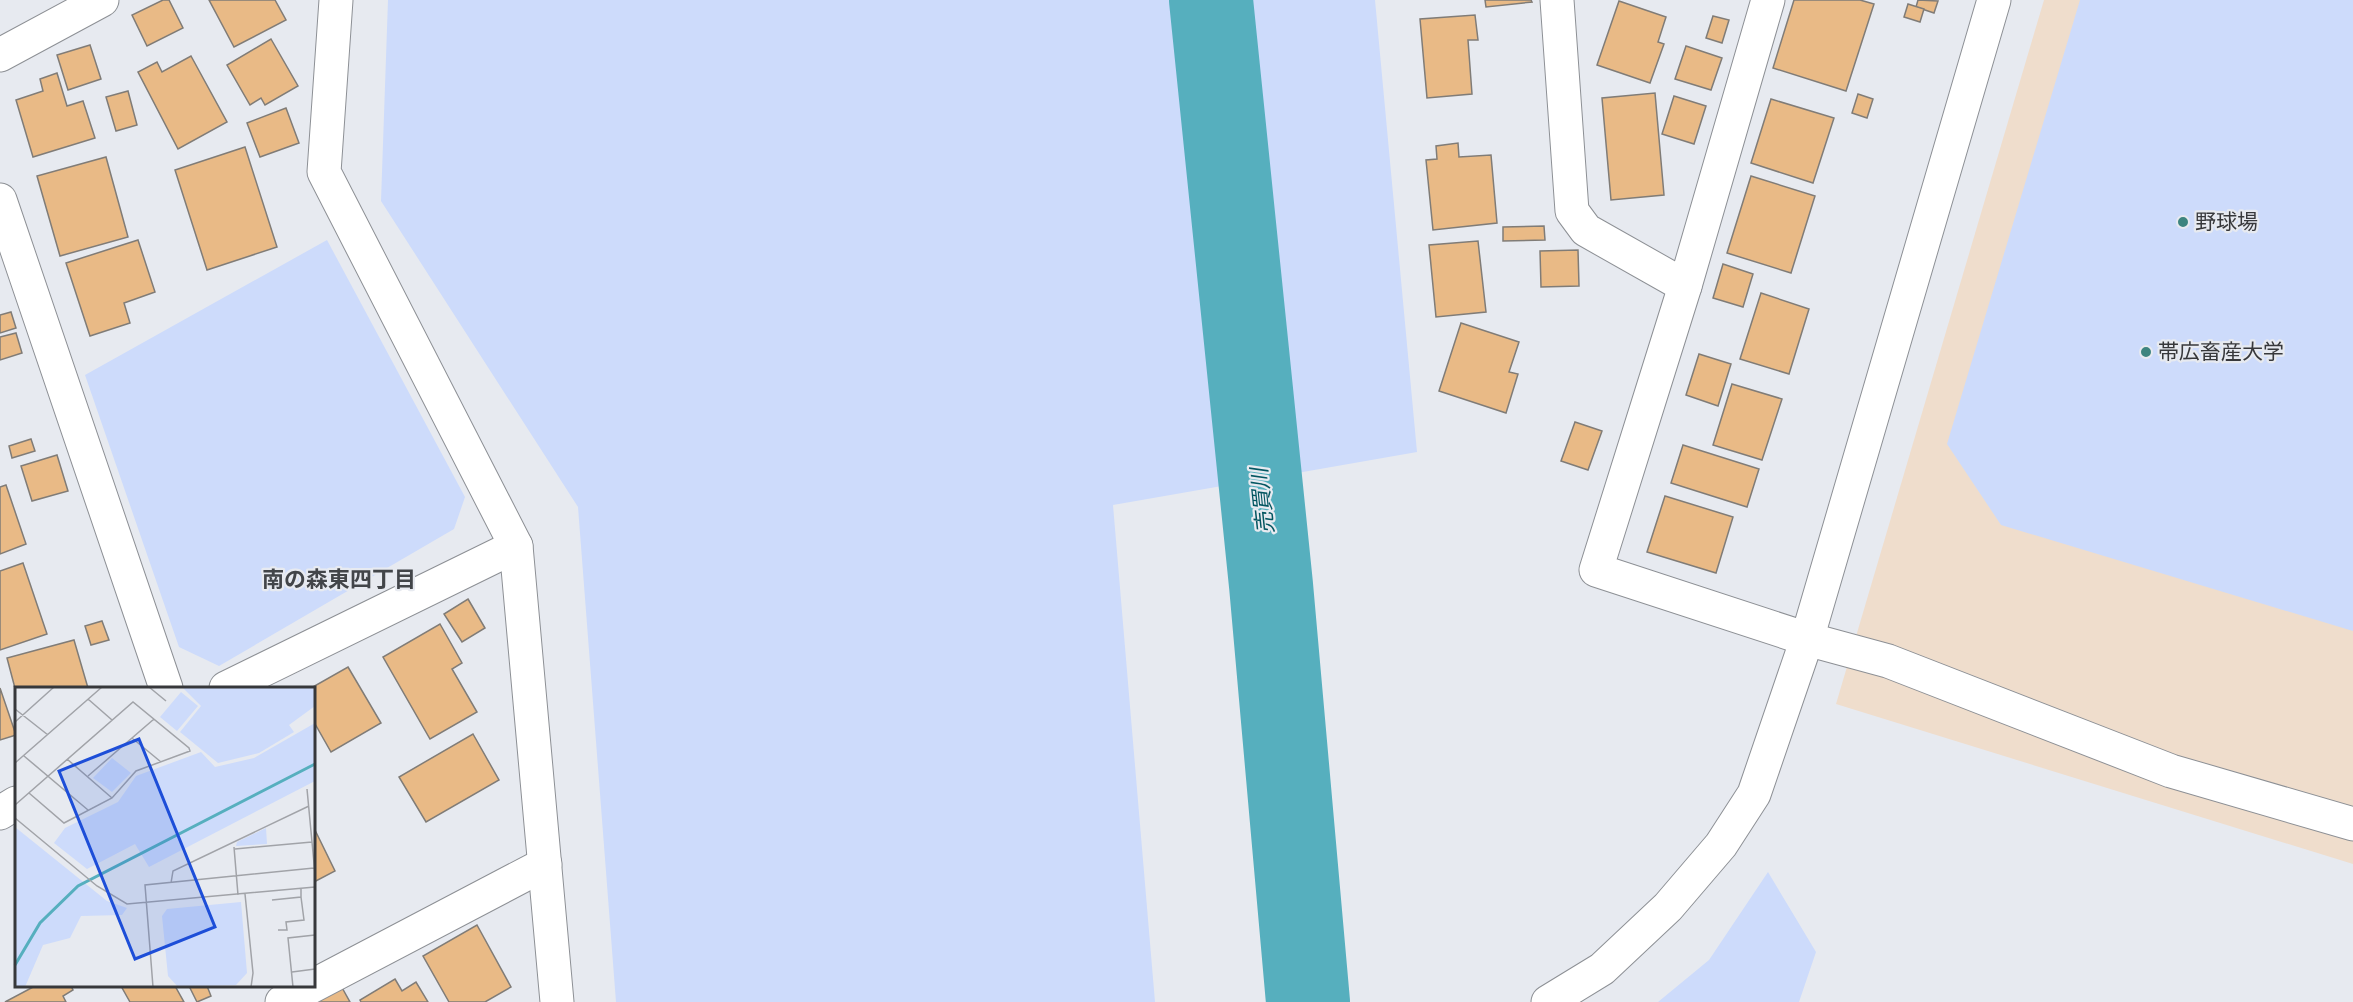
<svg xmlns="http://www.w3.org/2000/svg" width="2353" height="1002" viewBox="0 0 2353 1002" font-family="Raleway,'Noto Sans JP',sans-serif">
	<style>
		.education { fill: #efddcc }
		.green { fill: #cddbfb }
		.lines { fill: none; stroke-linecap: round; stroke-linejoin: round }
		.river { stroke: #56afbe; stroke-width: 84 }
		.building { fill: #e9ba86; stroke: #807c77; stroke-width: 1.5 }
		.street-casing { stroke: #8d9095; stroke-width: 35 }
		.street { stroke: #fff; stroke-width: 33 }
		.poi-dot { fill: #3d847f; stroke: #e7eaf0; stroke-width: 2 }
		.labels { text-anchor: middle; stroke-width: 4.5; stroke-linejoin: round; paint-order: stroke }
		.poi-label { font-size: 21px; fill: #37383b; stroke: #e7eaf0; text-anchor: start }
		.water-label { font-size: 22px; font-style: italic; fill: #045661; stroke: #e7eaf0 }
		.neighbourhood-label { font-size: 22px; font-weight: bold; fill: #424549; stroke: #e7eaf0 }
		.inset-river { fill: none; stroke: #56afbe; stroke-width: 3 }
		.inset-road { fill: none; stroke: #a1a3a8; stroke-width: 1.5 }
		.view { fill: #1d4ed8; fill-opacity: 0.15; stroke: #1d4ed8; stroke-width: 3 }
		.inset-edge { fill: none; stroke: #37383b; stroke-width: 3 }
	</style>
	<rect width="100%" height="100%" fill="#e7eaf0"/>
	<path class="education" d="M 2044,0 L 2353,0 L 2353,864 L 1836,704 Z"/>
	<g class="green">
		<path d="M 388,0 L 1375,0 L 1417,452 L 1113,505 L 1155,1002 L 616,1002 L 578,507 L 381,201 Z"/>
		<path d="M 2080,0 L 2353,0 L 2353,631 L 2001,525 L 1947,444 Z"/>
		<path d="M 327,240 L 465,497 L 454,529 L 219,666 L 179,647 L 85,375 Z"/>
		<path d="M 1768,872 L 1816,952 L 1799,1002 L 1658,1002 L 1709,960 Z"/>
	</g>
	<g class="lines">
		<path class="river" d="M 1211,0 L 1271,585 L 1308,1002"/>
	</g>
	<g class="building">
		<path d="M 163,0 L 169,0 L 183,28 L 147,46 L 132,15 Z"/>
		<path d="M 209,0 L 275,0 L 286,20 L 234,47 Z"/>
		<path d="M 1485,0 L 1531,0 L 1532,2 L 1486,7 Z"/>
		<path d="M 1794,0 L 1860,0 L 1874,4 L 1846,91 L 1773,68 Z"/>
		<path d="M 1918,0 L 1938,1 L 1934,13 L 1916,7 Z"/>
		<path d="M 1619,1 L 1666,17 L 1658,42 L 1664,44 L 1650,83 L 1597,65 Z"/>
		<path d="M 1908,4 L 1924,9 L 1920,22 L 1904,17 Z"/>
		<path d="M 1475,15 L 1478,40 L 1468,40 L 1472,94 L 1427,98 L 1420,19 Z"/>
		<path d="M 1713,16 L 1729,20 L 1722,43 L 1706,38 Z"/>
		<path d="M 271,39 L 298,86 L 265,105 L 261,98 L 250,105 L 227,65 Z"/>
		<path d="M 90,45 L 101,79 L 68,90 L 57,55 Z"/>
		<path d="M 1686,46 L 1722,58 L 1711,90 L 1675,79 Z"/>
		<path d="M 191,56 L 227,122 L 178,149 L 138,72 L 157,62 L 162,72 Z"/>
		<path d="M 57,73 L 67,106 L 83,101 L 95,138 L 33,157 L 16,100 L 43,91 L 40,79 Z"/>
		<path d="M 128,91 L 137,125 L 116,131 L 106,97 Z"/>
		<path d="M 1655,93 L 1664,195 L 1611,200 L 1602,98 Z"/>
		<path d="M 1858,94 L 1873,99 L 1867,118 L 1852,113 Z"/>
		<path d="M 1674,96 L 1706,106 L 1694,144 L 1662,134 Z"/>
		<path d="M 1771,99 L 1834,118 L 1813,183 L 1751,163 Z"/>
		<path d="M 286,108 L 299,143 L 260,157 L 247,123 Z"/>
		<path d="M 1458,143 L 1459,157 L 1491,155 L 1497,223 L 1433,230 L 1426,160 L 1437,159 L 1436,146 Z"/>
		<path d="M 245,147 L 277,247 L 207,270 L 175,170 Z"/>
		<path d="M 106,157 L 128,237 L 60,256 L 37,176 Z"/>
		<path d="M 1751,176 L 1815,196 L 1791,273 L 1727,253 Z"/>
		<path d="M 1544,226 L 1545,240 L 1503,241 L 1503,227 Z"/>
		<path d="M 138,240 L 155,292 L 124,303 L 130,323 L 90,336 L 66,263 Z"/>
		<path d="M 1478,241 L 1486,312 L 1436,317 L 1429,245 Z"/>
		<path d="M 1578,250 L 1579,286 L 1541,287 L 1540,251 Z"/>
		<path d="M 1723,264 L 1753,274 L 1743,307 L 1713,298 Z"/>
		<path d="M 1761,293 L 1809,309 L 1789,374 L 1740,359 Z"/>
		<path d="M 11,312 L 16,328 L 0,333 L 0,315 Z"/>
		<path d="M 1461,323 L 1519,342 L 1509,372 L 1518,374 L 1506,413 L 1439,391 Z"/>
		<path d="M 16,333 L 22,353 L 0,360 L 0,337 Z"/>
		<path d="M 1699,354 L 1731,364 L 1718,406 L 1686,395 Z"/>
		<path d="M 1732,384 L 1782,399 L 1762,460 L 1713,445 Z"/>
		<path d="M 1575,422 L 1602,431 L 1588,470 L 1561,461 Z"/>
		<path d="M 31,439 L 35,451 L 12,458 L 9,446 Z"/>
		<path d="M 1683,445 L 1759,469 L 1747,507 L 1671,483 Z"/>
		<path d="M 57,455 L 68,491 L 32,501 L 21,466 Z"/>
		<path d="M 6,485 L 26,544 L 0,554 L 0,487 Z"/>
		<path d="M 1665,496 L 1733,517 L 1716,573 L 1647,552 Z"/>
		<path d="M 23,563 L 47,634 L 0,650 L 0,571 Z"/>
		<path d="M 468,599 L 485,628 L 462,642 L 444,614 Z"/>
		<path d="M 102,621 L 109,640 L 91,645 L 85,626 Z"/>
		<path d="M 440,624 L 462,663 L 452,669 L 477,712 L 430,739 L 383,657 Z"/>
		<path d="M 74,640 L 88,688 L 16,688 L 16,692 L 7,658 Z"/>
		<path d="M 348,667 L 381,723 L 331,752 L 314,722 L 314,688 L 311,688 Z"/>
		<path d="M 0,688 L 16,735 L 0,740 Z"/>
		<path d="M 473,734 L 499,780 L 426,822 L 399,777 Z"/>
		<path d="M 314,828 L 335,871 L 314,882 Z"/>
		<path d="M 477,925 L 511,987 L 485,1002 L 449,1002 L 423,956 Z"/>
		<path d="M 395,979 L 402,991 L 416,982 L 428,1002 L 361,1002 L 360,1000 Z"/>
		<path d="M 340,984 L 350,1002 L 317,1002 Z"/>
		<path d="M 35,986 L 71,986 L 73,990 L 63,996 L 66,1002 L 5,1002 Z"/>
		<path d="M 121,986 L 175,986 L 184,1002 L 130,1002 Z"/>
		<path d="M 189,986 L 207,986 L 211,996 L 197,1002 Z"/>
	</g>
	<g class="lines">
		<g class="street-casing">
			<g id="street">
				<path d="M 336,0 L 324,172 L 516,546 L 557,1002"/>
				<path d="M 1557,0 L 1572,211 L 1586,230 L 1685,286"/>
				<path d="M 1768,0 L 1685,286 L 1596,570 L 1807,639 L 1888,661 L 2171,771 L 2353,824"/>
				<path d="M 0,55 L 102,0"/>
				<path d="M 0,200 L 166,688"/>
				<path d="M 226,688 L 516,546"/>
				<path d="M 0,813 L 16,803"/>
				<path d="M 282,1002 L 545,864"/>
				<path d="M 1548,1002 L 1602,969 L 1668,907 L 1721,845 L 1754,794 L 1807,639 L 1994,0"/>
			</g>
		</g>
		<use href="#street" class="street"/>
	</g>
	<g class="poi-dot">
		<circle cx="2183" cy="222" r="6"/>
		<circle cx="2146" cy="352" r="6"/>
	</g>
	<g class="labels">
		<g class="poi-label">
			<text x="2195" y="229">野球場</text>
			<text x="2158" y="359">帯広畜産大学</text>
		</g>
		<g class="water-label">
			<text transform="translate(1262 501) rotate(-96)" y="8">売買川</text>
		</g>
		<g class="neighbourhood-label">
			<text x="339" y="587">南の森東四丁目</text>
		</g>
	</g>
	<g transform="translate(15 687)">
		<rect width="300" height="300" fill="#e7eaf0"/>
		<path d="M 167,0 L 300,0 L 300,19 L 274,38 L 279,45 L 244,66 L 203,76 L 165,45 L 186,19 ZM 166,5 L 183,19 L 162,44 L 145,30 ZM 300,36 L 300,94 L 134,180 L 120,157 L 72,182 L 39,156 L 50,141 L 103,115 L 121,89 L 186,65 L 200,80 L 239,71 ZM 97,71 L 116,86 L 97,105 L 78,91 ZM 0,140 L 92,214 L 112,221 L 107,228 L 66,229 L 55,251 L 28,258 L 10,300 L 0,300 ZM 251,141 L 252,157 L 221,159 L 222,155 ZM 226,215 L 232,286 L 221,298 L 163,300 L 153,289 L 147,229 L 152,222 Z" fill="#cddbfb"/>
		<path class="inset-river" d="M 0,278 L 25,236 L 63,199 L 300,77"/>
		<path class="inset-road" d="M 134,0 L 151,14M 73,12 L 97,33M 0,22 L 33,48M 0,35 L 39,0M 117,51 L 146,75M 9,69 L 73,123M 52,72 L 97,111M 0,76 L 87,0M 73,89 L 139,32M 292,102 L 300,187M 0,118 L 118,15 L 174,61 L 175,64 L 121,84 L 97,111 L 49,136 L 14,106M 0,131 L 82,199 L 112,217 L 300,200M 219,160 L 223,208M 220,162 L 297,155M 156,196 L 158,184 L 294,119M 230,207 L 238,286 L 236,300M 257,213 L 286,210 L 286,202M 263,243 L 272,243 L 271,235 L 289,233 L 286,210M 277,285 L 300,282M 138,300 L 130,198 L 299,181M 278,300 L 273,251 L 300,248"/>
		<path class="view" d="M 124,52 L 200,240 L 120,272 L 44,84 Z"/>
		<rect width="300" height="300" class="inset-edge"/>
	</g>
</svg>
